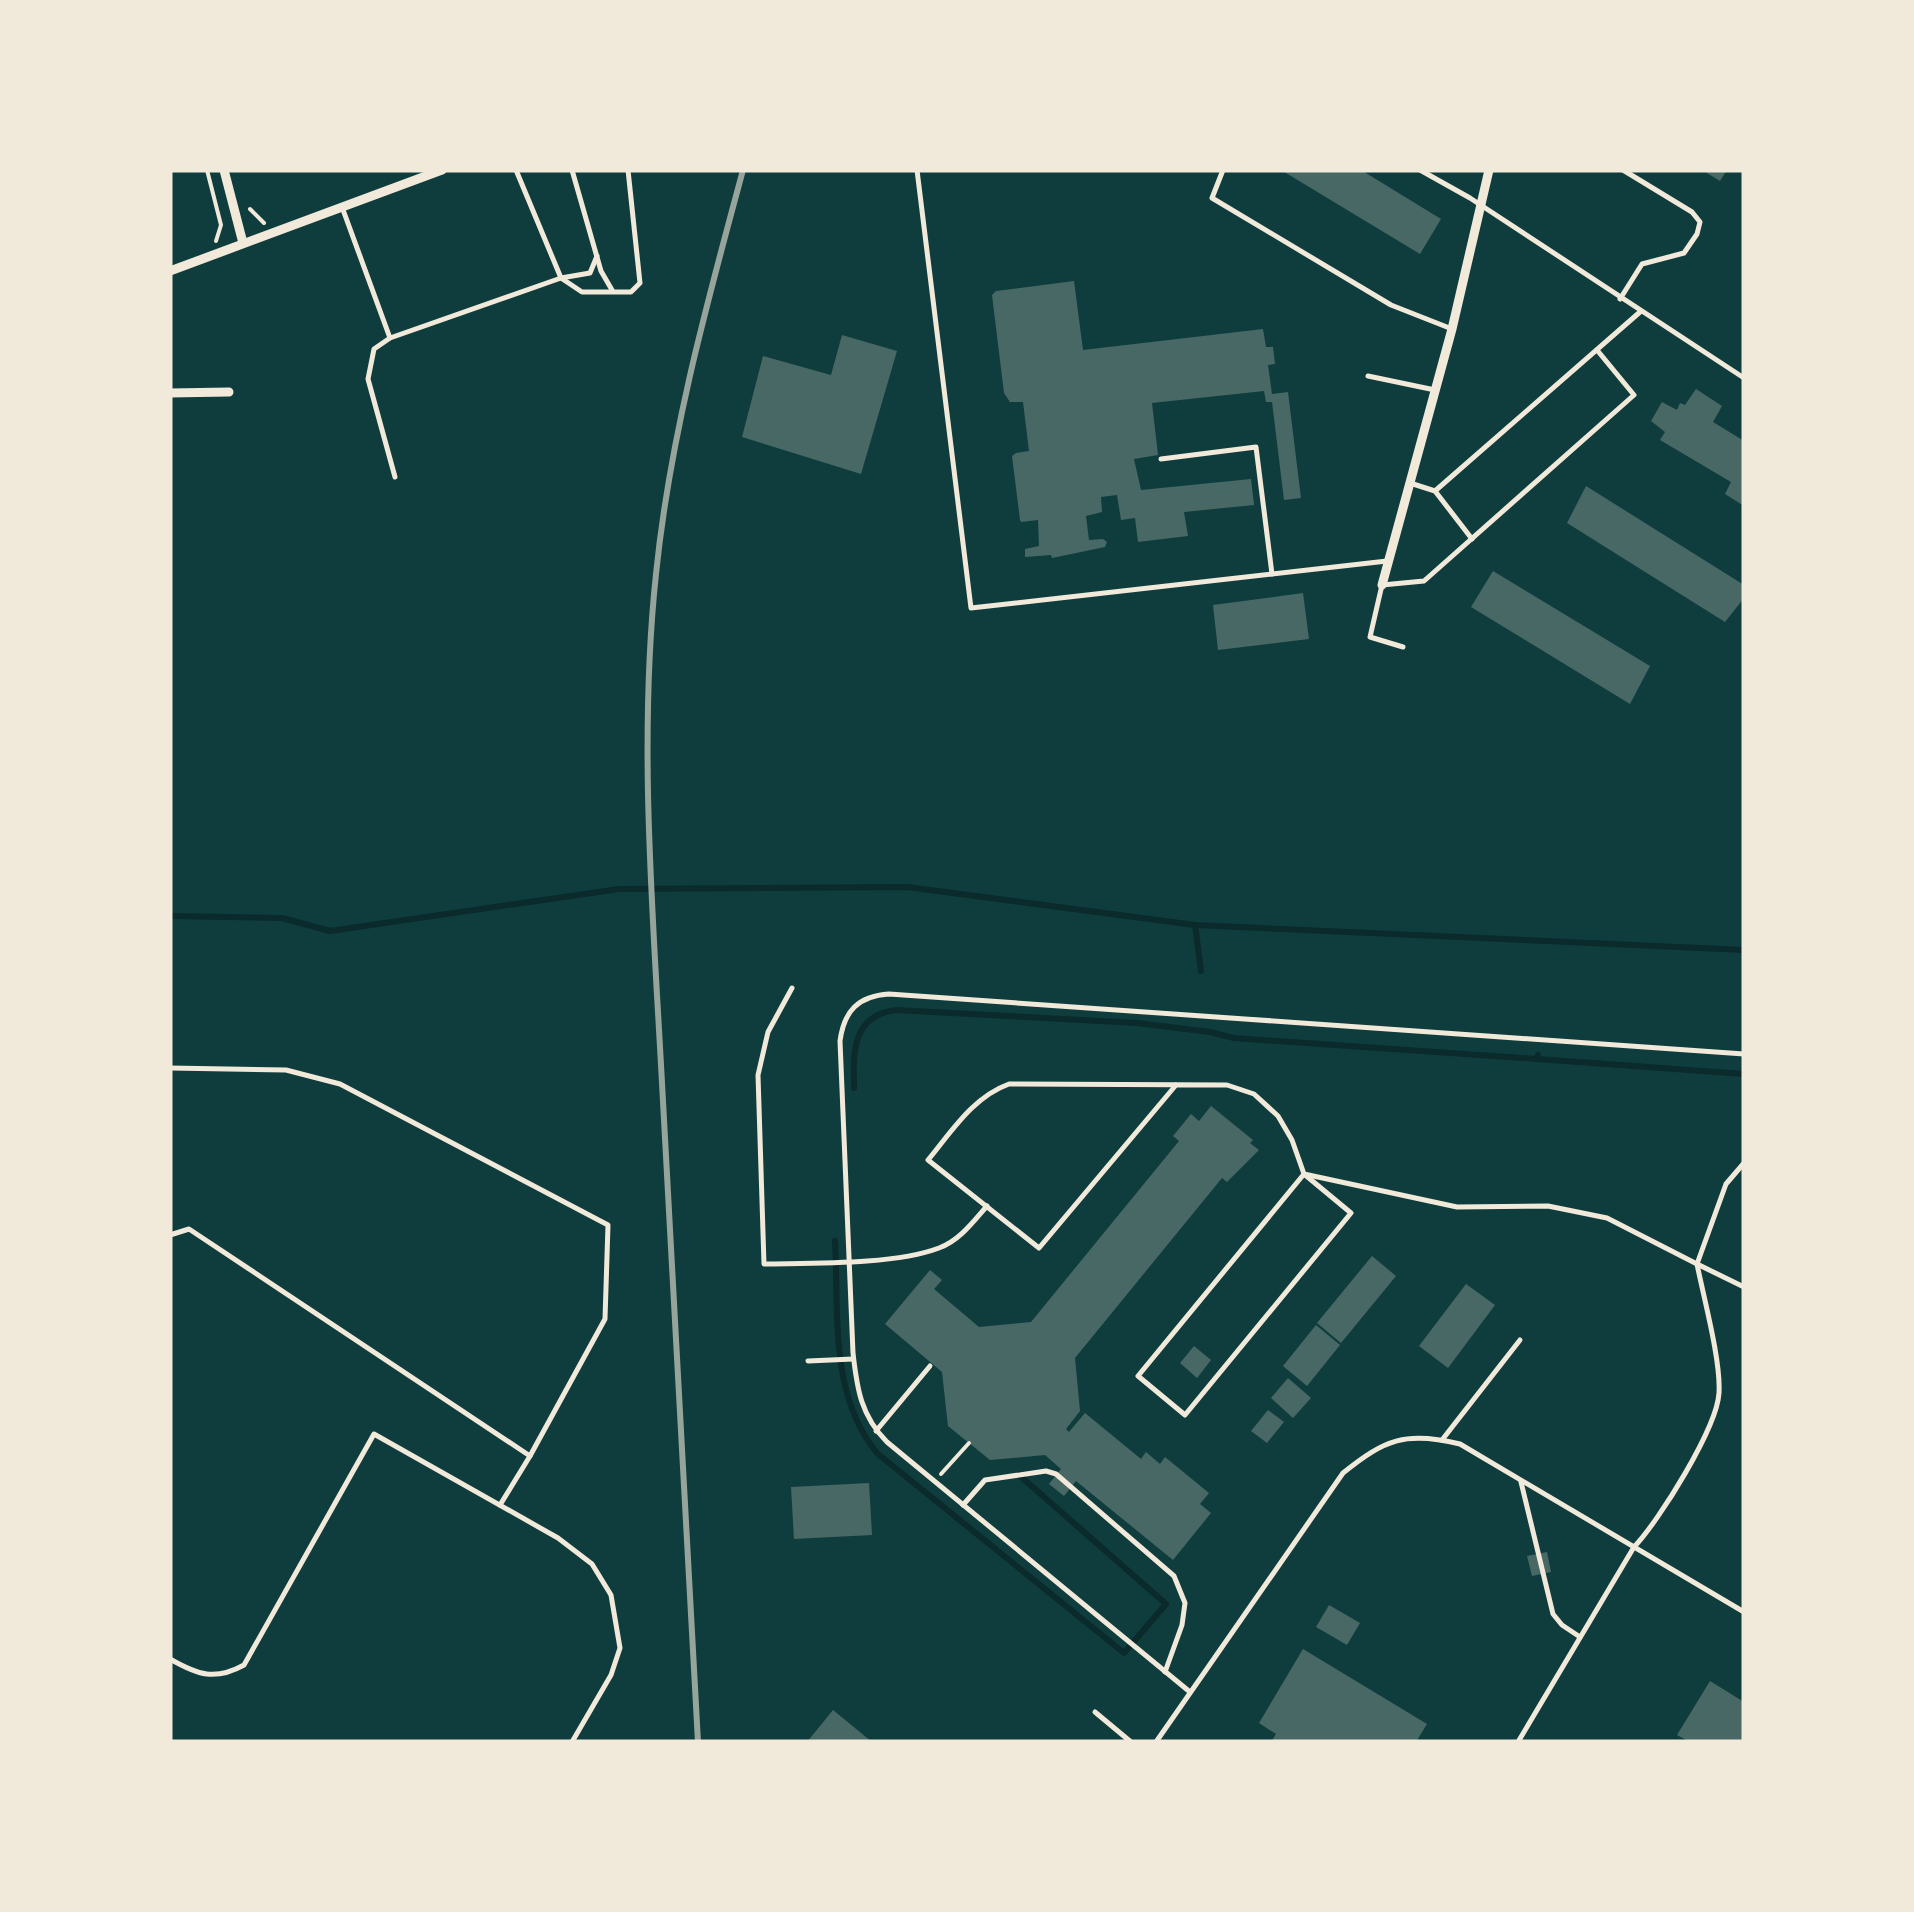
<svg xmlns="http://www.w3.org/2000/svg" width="1914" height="1912" viewBox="0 0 1914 1912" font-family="'Times New Roman',serif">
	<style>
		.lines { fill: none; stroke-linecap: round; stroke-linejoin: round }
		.stream { stroke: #0a2a2b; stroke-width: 6 }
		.building { fill: #486865 }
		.path { stroke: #f1e9da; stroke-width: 4 }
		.service { stroke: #f1e9da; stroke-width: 5 }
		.minor { stroke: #f1e9da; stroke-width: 9 }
		.rail { stroke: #97a49c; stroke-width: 6 }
	</style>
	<rect width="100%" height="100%" fill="#0f3d3e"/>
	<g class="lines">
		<g class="stream">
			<path d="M 170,916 L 282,918 L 330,931 L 619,889 L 907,887 L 1195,925 L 1744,950"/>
			<path d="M 1195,925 L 1201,971"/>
			<path d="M 1538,1055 L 1537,1059 L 1744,1074"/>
			<path d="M 854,1088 C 853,1053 852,1015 896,1010 L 1137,1023 L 1210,1032 L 1234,1038 L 1537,1059"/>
			<path d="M 835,1241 C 839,1314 829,1396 878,1454 L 1124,1653 L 1166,1604 L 1019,1475"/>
		</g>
	</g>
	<g class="building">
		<path d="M 1281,170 L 1361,170 L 1441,219 L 1420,254 Z"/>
		<path d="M 1702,170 L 1727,170 L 1720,181 Z"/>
		<path d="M 1074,281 L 1083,350 L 1263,329 L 1266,347 L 1273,347 L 1275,364 L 1268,365 L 1272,394 L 1288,392 L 1301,498 L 1284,500 L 1272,402 L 1266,402 L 1264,391 L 1152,403 L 1158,455 L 1134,459 L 1141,490 L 1251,479 L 1254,505 L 1184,512 L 1188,536 L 1138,542 L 1135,518 L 1121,520 L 1117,495 L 1101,497 L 1102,512 L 1086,516 L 1089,540 L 1103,539 L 1107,542 L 1105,547 L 1052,558 L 1051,555 L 1025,557 L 1025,549 L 1039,546 L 1038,520 L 1021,522 L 1020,520 L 1012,456 L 1016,453 L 1029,451 L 1023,402 L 1010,402 L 1004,393 L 992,295 L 996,291 Z"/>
		<path d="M 842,335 L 897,351 L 861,474 L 742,437 L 763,356 L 831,375 Z"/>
		<path d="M 1696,389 L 1722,406 L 1713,422 L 1744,441 L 1744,506 L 1725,494 L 1731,482 L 1660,440 L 1665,432 L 1651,421 L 1662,402 L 1677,410 L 1680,403 L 1685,405 Z"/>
		<path d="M 1586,486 L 1744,585 L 1744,598 L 1725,622 L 1567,523 Z"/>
		<path d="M 1493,571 L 1650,666 L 1630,704 L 1471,607 Z"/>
		<path d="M 1303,593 L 1309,639 L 1218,650 L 1213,605 Z"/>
		<path d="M 1211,1106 L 1253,1140 L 1250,1143 L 1259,1150 L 1227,1182 L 1222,1178 L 1075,1358 L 1080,1411 L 1066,1429 L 1069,1432 L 1085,1413 L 1141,1459 L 1146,1452 L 1160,1464 L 1165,1457 L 1209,1493 L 1200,1504 L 1211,1513 L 1173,1560 L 1076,1481 L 1064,1496 L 1049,1484 L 1061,1469 L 1045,1455 L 990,1460 L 948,1426 L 942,1372 L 885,1324 L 930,1270 L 942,1280 L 934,1289 L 979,1327 L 1031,1322 L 1179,1141 L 1173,1136 L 1191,1114 L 1199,1121 Z"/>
		<path d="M 1372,1256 L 1396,1276 L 1341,1343 L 1317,1323 Z"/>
		<path d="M 1466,1284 L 1495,1305 L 1448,1368 L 1419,1346 Z"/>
		<path d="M 1316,1325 L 1340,1345 L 1307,1386 L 1283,1366 Z"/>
		<path d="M 1194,1346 L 1211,1360 L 1197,1378 L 1180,1363 Z"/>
		<path d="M 1288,1378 L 1311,1398 L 1293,1418 L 1271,1398 Z"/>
		<path d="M 1268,1410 L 1284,1422 L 1267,1443 L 1251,1431 Z"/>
		<path d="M 869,1483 L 872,1535 L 794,1539 L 791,1487 Z"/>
		<path d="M 1547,1552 L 1551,1572 L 1532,1576 L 1527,1556 Z"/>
		<path d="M 1329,1605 L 1360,1623 L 1347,1645 L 1316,1627 Z"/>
		<path d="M 1303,1649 L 1427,1724 L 1416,1742 L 1271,1742 L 1276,1734 L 1259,1723 Z"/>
		<path d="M 1710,1681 L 1744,1702 L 1744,1742 L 1690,1742 L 1677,1735 Z"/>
		<path d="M 833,1710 L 872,1742 L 807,1742 Z"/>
	</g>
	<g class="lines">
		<g class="path">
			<path d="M 207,170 L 221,225 L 216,241"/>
			<path d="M 250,209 L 264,223"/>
			<path d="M 941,1474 L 969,1443"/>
		</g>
		<g class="service">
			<path d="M 516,170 L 561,278 L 590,273 L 597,256"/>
			<path d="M 572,170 L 601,271 L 612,290"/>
			<path d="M 917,170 L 971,608 L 1387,561"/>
			<path d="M 1223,170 L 1212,198 L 1391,305 L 1452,329"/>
			<path d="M 1420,170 L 1470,198 L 1744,378"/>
			<path d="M 342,207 L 390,338"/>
			<path d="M 1620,299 L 1642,264 L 1684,253 L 1697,234 L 1700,222 L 1692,212 L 1623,170"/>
			<path d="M 1368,376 L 1435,390"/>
			<path d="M 1161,459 L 1256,447 L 1272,574"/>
			<path d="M 395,477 L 368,379 L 374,349 L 390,338 L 561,278 L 582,292 L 631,292 L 640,283 L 628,170"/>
			<path d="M 1410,483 L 1435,491 L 1472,539"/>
			<path d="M 1435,491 L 1640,312"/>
			<path d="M 1403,647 L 1370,637 L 1382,585 L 1424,581 L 1634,395 L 1597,350"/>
			<path d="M 792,988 L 768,1032 L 758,1075 L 764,1264 C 814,1263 894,1265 939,1248 C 959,1241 973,1222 987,1206"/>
			<path d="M 170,1068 L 286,1070 L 340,1084 L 608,1225 L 605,1319 L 530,1456"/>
			<path d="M 1176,1085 L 1039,1248 L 928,1160 C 952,1131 973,1097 1009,1084 L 1227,1085 L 1254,1094 L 1278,1116 L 1292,1140 L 1304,1174 L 1457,1207 L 1548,1206 L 1607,1218 L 1697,1264 C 1704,1299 1721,1361 1719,1393 C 1717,1428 1659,1521 1634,1547 L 1518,1742"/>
			<path d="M 1744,1163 L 1726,1184 L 1697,1264 L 1744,1287"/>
			<path d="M 1304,1174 L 1351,1213 L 1185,1415 L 1138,1376 Z"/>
			<path d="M 170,1235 L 189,1229 L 530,1456 L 500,1505"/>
			<path d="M 808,1361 L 853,1359"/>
			<path d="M 876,1431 L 930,1366"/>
			<path d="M 1442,1440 L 1520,1340"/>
			<path d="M 1521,1482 L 1553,1614 L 1562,1625 L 1580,1637"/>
			<path d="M 963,1505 L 985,1480 L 1046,1471 L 1056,1474 L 1174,1576 L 1185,1603 L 1182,1625 L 1165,1672"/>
			<path d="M 170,1659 C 198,1675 215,1681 244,1665 L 374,1434 L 558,1538 L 592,1564 L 611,1595 L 620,1648 L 611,1675 L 572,1742"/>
			<path d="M 1190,1692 L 887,1442 C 861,1416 857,1389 853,1353 L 840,1041 C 844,1011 858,996 889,994 L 1744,1054"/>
			<path d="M 1095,1712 L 1131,1742"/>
			<path d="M 1156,1742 L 1343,1473 C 1385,1439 1406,1431 1460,1444 L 1744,1612"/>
		</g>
		<g class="minor">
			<path d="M 224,170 L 243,243"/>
			<path d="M 170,271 L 442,170"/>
			<path d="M 170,393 L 229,392"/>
			<path d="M 1382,585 L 1452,329 L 1489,170"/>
		</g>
		<path class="rail" d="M 698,1742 C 686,1522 674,1302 662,1083 C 653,914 638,742 656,574 C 670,436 707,303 743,170"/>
	</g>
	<rect width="1914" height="1912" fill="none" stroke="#f1e9da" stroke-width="345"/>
</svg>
